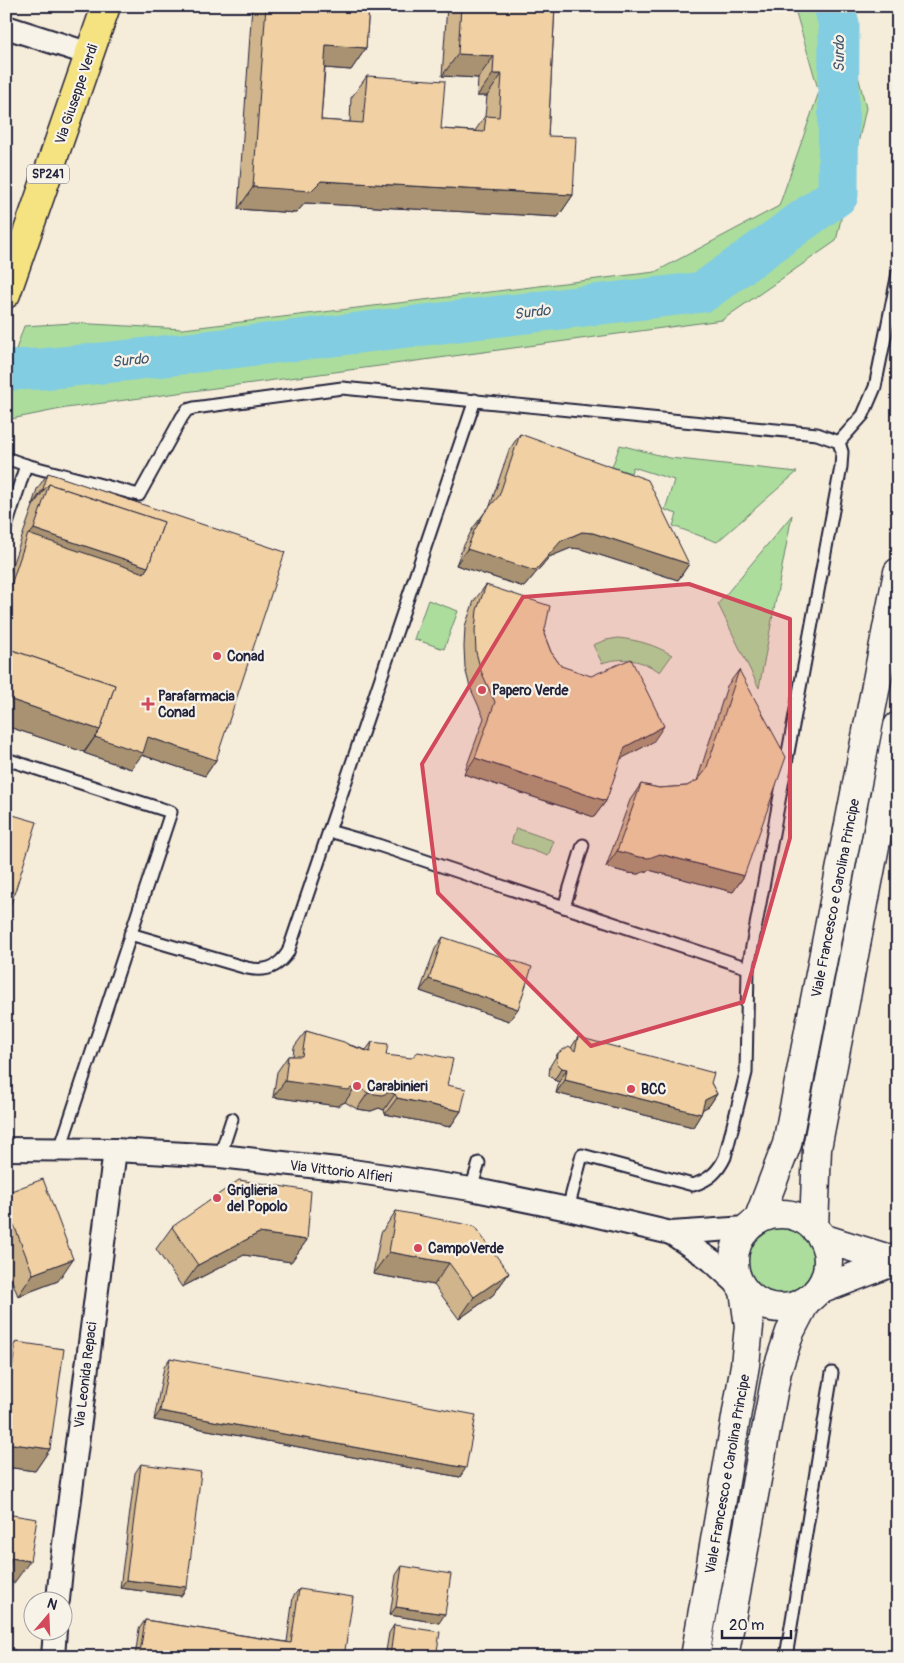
<svg xmlns="http://www.w3.org/2000/svg" width="904" height="1663" viewBox="0 0 904 1663" font-family="Pangolin,sans-serif">
	<style>
		.green { fill: #acdd9d; stroke: #67806c }
		.lines { fill: none; stroke-linecap: round; stroke-linejoin: round }
		.river { stroke: #82cde2; stroke-width: 41 }
		.lane-casing { stroke: #22223b; stroke-width: 15 }
		.street-casing { stroke: #22223b; stroke-width: 26 }
		.secondary-casing { stroke: #22223b; stroke-width: 31 }
		.primary-casing { stroke: #22223b; stroke-width: 31 }
		.lane { stroke: #f7f3e8; stroke-width: 11 }
		.street { stroke: #f7f3e8; stroke-width: 22 }
		.secondary { stroke: #f7f3e8; stroke-width: 28 }
		.primary { stroke: #f5e382; stroke-width: 28 }
		.wall { fill: #cfb48c; stroke: #22223b }
		.shaded-wall { fill: #a99272; stroke: #22223b }
		.building { fill: #f1d1a3; stroke: #22223b }
		.marked { fill: #d1495b; fill-opacity: 0.2; stroke: #d1495b; stroke-width: 4; stroke-linejoin: round }
		.poi-dot { fill: #d1495b; stroke: #f7f3e8; stroke-width: 2 }
		.labels { text-anchor: middle; stroke-width: 4.5; stroke-linejoin: round; paint-order: stroke }
		.shield { fill: #f7f3e8; stroke: #62616f; stroke-width: 1 }
		.shield-label { font-size: 12px; font-weight: bold; fill: #22223b }
		.street-label { font-size: 14px; fill: #22223b; stroke: #f7f3e8 }
		.poi-label { font-size: 14px; font-weight: bold; fill: #22223b; stroke: #f7f3e8; text-anchor: start }
		.water-label { font-size: 15px; font-style: italic; fill: #3f556d; stroke: #f7f3e8 }
	</style>
	<rect width="100%" height="100%" fill="#f6ecda"/>
	<filter id="ink" filterUnits="userSpaceOnUse"><feTurbulence type="fractalNoise" baseFrequency=".02" numOctaves="2"/><feDisplacementMap in="SourceGraphic" scale="10" xChannelSelector="R" yChannelSelector="G"/><feConvolveMatrix kernelMatrix="1 2 1 2 8 2 1 2 1" color-interpolation-filters="sRGB"/></filter>
	<g filter="url(#ink)">
		<g class="green">
			<path d="M 794,6 L 841,6 L 866,108 L 836,241 L 722,320 L 66,408 L 6,420 L 6,379 L 24,326 L 73,323 L 183,329 L 655,272 L 779,206 L 819,92 Z"/>
			<path d="M 620,445 L 670,458 L 797,472 L 717,542 L 673,526 L 677,514 L 665,510 L 674,480 L 633,467 L 631,473 L 612,467 Z"/>
			<path d="M 792,515 L 759,688 L 718,604 Z"/>
			<path d="M 428,600 L 458,611 L 444,649 L 414,639 Z"/>
			<path d="M 618,638 C 638,640 655,645 672,655 L 660,672 C 642,660 623,656 602,663 L 593,645 L 606,640 Z"/>
			<path d="M 516,828 L 554,841 L 548,856 L 511,843 Z"/>
			<circle cx="780" cy="1258" r="35"/>
		</g>
		<g class="lines">
			<path class="river" d="M 6,370 L 42,369 L 122,361 L 703,292 L 838,195 L 839,25 L 834,6"/>
			<g class="lane-casing">
				<g id="lane">
					<path d="M 475,400 L 329,831 L 378,845 L 748,968"/>
					<path d="M 839,442 L 863,415 L 875,387 L 898,273"/>
					<path d="M 6,458 L 26,465"/>
					<path d="M 6,527 L 26,465 L 139,495 L 182,417 L 187,410 L 194,408 L 342,388 L 817,434 L 839,442 L 842,452 L 841,467 L 748,968 L 746,1073 L 725,1157 C 718,1172 709,1180 693,1185 L 582,1155 L 568,1209"/>
					<path d="M 6,759 L 171,812 L 60,1149"/>
					<path d="M 564,907 L 583,845"/>
					<path d="M 130,934 L 247,968 C 265,972 278,968 288,952 L 329,831"/>
					<path d="M 220,1156 L 232,1119"/>
					<path d="M 471,1189 L 479,1163"/>
					<path d="M 786,1657 L 832,1373"/>
				</g>
			</g>
			<g class="street-casing">
				<g id="street">
					<path d="M 6,27 L 90,54"/>
					<path d="M 6,1149 L 115,1150 L 220,1156 L 346,1170 L 471,1189 L 568,1209 L 671,1233 L 747,1228"/>
					<path d="M 671,1233 L 711,1260 L 744,1290"/>
					<path d="M 58,1600 L 62,1560 L 115,1150"/>
					<path d="M 53,1657 L 55,1630"/>
				</g>
			</g>
			<g class="secondary-casing">
				<g id="secondary">
					<circle cx="781" cy="1261" r="47"/>
					<path d="M 758,1220 L 787,1144 L 898,572"/>
					<path d="M 814,1228 L 817,1148 L 898,726"/>
					<path d="M 822,1238 L 896,1261"/>
					<path d="M 817,1291 L 898,1260"/>
					<path d="M 695,1657 L 745,1365 L 749,1326 L 744,1290"/>
					<path d="M 724,1657 L 777,1371 L 790,1332 L 806,1301"/>
				</g>
			</g>
			<g class="primary-casing">
				<path id="primary" d="M 6,294 L 106,6"/>
			</g>
			<use href="#lane" class="lane"/>
			<use href="#street" class="street"/>
			<use href="#secondary" class="secondary"/>
			<use href="#primary" class="primary"/>
		</g>
		<g class="wall">
			<path d="M 252,6 L 369,6 L 366,48 L 351,70 L 325,68 L 321,120 L 350,122 L 351,98 L 367,76 L 441,129 L 475,131 L 485,116 L 487,96 L 477,96 L 478,78 L 442,76 L 447,6 L 555,6 L 548,136 L 573,195 L 558,217 L 305,203 L 296,213 L 238,209 Z"/>
			<path d="M 520,434 L 689,564 L 678,580 L 581,549 L 571,548 L 549,557 L 524,587 L 456,565 L 463,547 L 473,528 L 485,512 L 490,506 L 509,450 Z"/>
			<path d="M 48,473 L 216,760 L 205,776 L 142,755 L 131,769 L 84,753 L 84,752 L 6,726 L 6,582 L 33,506 L 32,505 L 37,489 Z"/>
			<path d="M 486,585 L 544,634 L 551,652 L 561,666 L 653,742 L 620,759 L 606,801 L 594,817 L 464,774 L 484,718 L 470,687 L 465,668 L 464,647 L 465,626 L 474,601 Z"/>
			<path d="M 739,670 L 744,876 L 733,892 L 649,870 L 638,874 L 628,873 L 606,867 L 630,800 L 641,784 L 659,788 L 687,786 L 697,781 L 727,686 Z"/>
			<path d="M 443,937 L 509,1021 L 420,991 L 435,949 Z"/>
			<path d="M 306,1031 L 366,1050 L 372,1042 L 386,1055 L 447,1085 L 461,1111 L 450,1127 L 385,1114 L 384,1110 L 379,1108 L 371,1111 L 357,1109 L 345,1102 L 337,1106 L 273,1097 L 277,1072 L 288,1056 L 293,1056 L 294,1047 Z"/>
			<path d="M 578,1037 L 711,1083 L 717,1094 L 709,1106 L 703,1109 L 701,1114 L 693,1127 L 556,1093 L 559,1082 L 554,1080 L 549,1075 L 550,1066 L 558,1053 L 571,1048 Z"/>
			<path d="M 6,1193 L 58,1281 L 18,1296 L 6,1266 Z"/>
			<path d="M 396,1211 L 509,1273 L 493,1295 L 459,1319 L 434,1285 L 373,1274 L 381,1233 Z"/>
			<path d="M 172,1227 L 307,1240 L 291,1262 L 244,1255 L 182,1287 L 156,1249 Z"/>
			<path d="M 16,1342 L 50,1449 L 35,1471 L 6,1467 L 6,1356 Z"/>
			<path d="M 170,1358 L 460,1477 L 154,1420 L 164,1367 Z"/>
			<path d="M 141,1464 L 187,1587 L 181,1596 L 120,1588 L 135,1473 Z"/>
			<path d="M 402,1566 L 439,1623 L 390,1615 L 396,1575 Z"/>
			<path d="M 299,1589 L 344,1657 L 135,1657 L 139,1629 L 145,1620 L 287,1642 L 293,1597 Z"/>
			<path d="M 394,1625 L 436,1657 L 385,1657 L 389,1633 Z"/>
		</g>
		<g class="shaded-wall">
			<path d="M 37,6 L 46,6 L 44,9 Z"/>
			<path d="M 326,45 L 366,48 L 351,70 L 311,67 Z"/>
			<path d="M 458,54 L 494,56 L 478,78 L 442,76 Z"/>
			<path d="M 493,74 L 502,74 L 487,96 L 477,96 Z"/>
			<path d="M 321,181 L 573,195 L 558,217 L 305,203 L 296,213 L 238,209 L 253,187 Z"/>
			<path d="M 43,489 L 44,490 L 33,506 L 32,505 Z"/>
			<path d="M 34,529 L 148,567 L 133,589 L 27,538 Z"/>
			<path d="M 582,532 L 593,533 L 689,564 L 678,580 L 581,549 L 571,548 L 549,557 L 524,587 L 456,565 L 467,549 L 561,541 Z"/>
			<path d="M 6,698 L 100,730 L 84,752 L 6,726 Z"/>
			<path d="M 664,726 L 653,742 L 613,763 L 625,747 Z"/>
			<path d="M 95,737 L 148,737 L 216,760 L 205,776 L 142,755 L 131,769 L 84,753 Z"/>
			<path d="M 475,758 L 606,801 L 594,817 L 464,774 Z"/>
			<path d="M 617,851 L 660,854 L 744,876 L 733,892 L 649,870 L 638,874 L 628,873 L 606,867 Z"/>
			<path d="M 6,903 L 11,904 L 6,910 Z"/>
			<path d="M 429,979 L 518,1009 L 509,1021 L 420,991 Z"/>
			<path d="M 562,1068 L 567,1069 L 559,1082 L 554,1080 Z"/>
			<path d="M 565,1080 L 701,1114 L 693,1127 L 556,1093 Z"/>
			<path d="M 285,1081 L 356,1086 L 345,1102 L 337,1106 L 273,1097 Z"/>
			<path d="M 390,1092 L 395,1094 L 384,1110 L 379,1108 L 371,1111 L 357,1109 L 368,1093 Z"/>
			<path d="M 717,1094 L 709,1106 L 696,1113 L 705,1100 Z"/>
			<path d="M 397,1098 L 461,1111 L 450,1127 L 385,1114 Z"/>
			<path d="M 14,1225 L 6,1237 L 6,1228 Z"/>
			<path d="M 259,1233 L 307,1240 L 291,1262 L 244,1255 L 182,1287 L 198,1265 Z"/>
			<path d="M 389,1252 L 449,1263 L 434,1285 L 373,1274 Z"/>
			<path d="M 73,1259 L 58,1281 L 18,1296 L 33,1274 Z"/>
			<path d="M 509,1273 L 493,1295 L 459,1319 L 474,1297 Z"/>
			<path d="M 160,1411 L 466,1468 L 460,1477 L 154,1420 Z"/>
			<path d="M 6,1443 L 50,1449 L 35,1471 L 6,1467 Z"/>
			<path d="M 11,1558 L 30,1561 L 14,1583 L 6,1582 Z"/>
			<path d="M 126,1580 L 187,1587 L 181,1596 L 120,1588 Z"/>
			<path d="M 396,1607 L 445,1614 L 439,1623 L 390,1615 Z"/>
			<path d="M 140,1653 L 168,1657 L 137,1657 Z"/>
		</g>
		<g class="building">
			<path d="M 266,6 L 369,6 L 366,48 L 326,45 L 321,120 L 363,123 L 367,76 L 445,81 L 441,129 L 484,132 L 486,116 L 499,117 L 502,74 L 493,74 L 494,56 L 458,54 L 461,6 L 555,6 L 548,136 L 576,137 L 573,195 L 321,181 L 311,191 L 253,187 Z"/>
			<path d="M 6,65 L 11,67 L 6,81 Z"/>
			<path d="M 520,434 L 648,480 L 689,564 L 593,533 L 582,532 L 561,541 L 535,571 L 467,549 L 474,531 L 485,512 L 499,496 Z"/>
			<path d="M 48,473 L 285,552 L 216,760 L 148,737 L 143,753 L 95,737 L 100,730 L 115,685 L 6,648 L 6,600 L 28,534 L 144,573 L 148,567 L 164,522 L 49,484 L 44,490 L 43,489 Z"/>
			<path d="M 49,484 L 164,522 L 148,567 L 34,529 Z"/>
			<path d="M 486,585 L 550,606 L 544,634 L 551,652 L 561,666 L 591,676 L 631,659 L 664,726 L 625,747 L 606,801 L 475,758 L 495,702 L 481,671 L 476,652 L 475,631 L 477,610 Z"/>
			<path d="M 6,648 L 115,685 L 100,730 L 6,698 Z"/>
			<path d="M 739,670 L 786,757 L 744,876 L 660,854 L 649,858 L 639,857 L 617,851 L 641,784 L 659,788 L 687,786 L 698,780 L 706,770 Z"/>
			<path d="M 6,813 L 37,822 L 11,904 L 6,903 Z"/>
			<path d="M 443,937 L 532,967 L 518,1009 L 429,979 Z"/>
			<path d="M 306,1031 L 344,1042 L 349,1045 L 370,1052 L 372,1042 L 388,1044 L 386,1055 L 411,1058 L 418,1052 L 453,1059 L 447,1085 L 466,1089 L 461,1111 L 397,1098 L 395,1094 L 390,1092 L 382,1095 L 368,1093 L 356,1086 L 348,1090 L 285,1081 L 288,1056 L 302,1056 Z"/>
			<path d="M 578,1037 L 714,1073 L 711,1083 L 717,1094 L 705,1100 L 701,1114 L 565,1080 L 567,1069 L 562,1068 L 557,1063 L 558,1053 L 569,1046 L 575,1051 Z"/>
			<path d="M 43,1179 L 73,1259 L 33,1274 L 14,1225 L 6,1228 L 6,1193 Z"/>
			<path d="M 239,1180 L 311,1191 L 307,1240 L 259,1233 L 198,1265 L 172,1227 Z"/>
			<path d="M 396,1211 L 474,1226 L 509,1273 L 474,1297 L 449,1263 L 389,1252 Z"/>
			<path d="M 16,1342 L 64,1349 L 50,1449 L 6,1443 L 6,1390 L 9,1390 Z"/>
			<path d="M 170,1358 L 476,1415 L 466,1468 L 160,1411 Z"/>
			<path d="M 141,1464 L 201,1472 L 187,1587 L 126,1580 Z"/>
			<path d="M 6,1514 L 37,1519 L 30,1561 L 11,1558 L 6,1588 Z"/>
			<path d="M 402,1566 L 451,1574 L 445,1614 L 396,1607 Z"/>
			<path d="M 299,1589 L 353,1597 L 344,1657 L 168,1657 L 140,1653 L 145,1620 L 291,1643 Z"/>
			<path d="M 394,1625 L 440,1632 L 436,1657 L 390,1657 Z"/>
			<path d="M 6,1648 L 15,1650 L 14,1657 L 6,1657 Z"/>
		</g>
	</g>
	<path class="marked" d="M 689,584 L 790,619 L 790,838 L 743,1002 L 591,1046 L 438,893 L 422,764 L 523,597 Z"/>
	<g class="poi-dot">
		<circle cx="217" cy="656" r="5"/>
		<circle cx="482" cy="690" r="5"/>
		<path d="M145.5 696.5h5v5h5v5h-5v5h-5v-5h-5v-5h5z"/>
		<circle cx="357" cy="1086" r="5"/>
		<circle cx="631" cy="1089" r="5"/>
		<circle cx="217" cy="1198" r="5"/>
		<circle cx="418" cy="1248" r="5"/>
	</g>
	<g class="labels">
		<rect class="shield" x="27" y="164.5" width="42" height="19" rx="4"/>
		<g class="shield-label">
			<text x="48" y="178">SP241</text>
		</g>
		<g class="street-label">
			<text transform="translate(76 94) rotate(-71)" y="5">Via Giuseppe Verdi</text>
			<text transform="translate(835 898) rotate(-79)" y="5">Viale Francesco e Carolina Principe</text>
			<text transform="translate(341 1171) rotate(7)" y="5">Via Vittorio Alfieri</text>
			<text transform="translate(85 1375) rotate(-83)" y="5">Via Leonida Repaci</text>
			<text transform="translate(727 1474) rotate(-80)" y="5">Viale Francesco e Carolina Principe</text>
		</g>
		<g class="poi-label">
			<text x="227" y="661">Conad</text>
			<text x="492" y="695">Papero Verde</text>
			<text x="158" y="701">Parafarmacia<tspan x="158" dy="16">Conad</tspan></text>
			<text x="367" y="1091">Carabinieri</text>
			<text x="641" y="1094">BCC</text>
			<text x="227" y="1195">Griglieria<tspan x="227" dy="16">del Popolo</tspan></text>
			<text x="428" y="1253">CampoVerde</text>
		</g>
		<g class="water-label">
			<text transform="translate(839 54) rotate(-90)" y="5">Surdo</text>
			<text transform="translate(532 312) rotate(-7)" y="5">Surdo</text>
			<text transform="translate(130 360) rotate(-6)" y="5">Surdo</text>
		</g>
	</g>
	<rect width="904" height="1663" fill="none" stroke="#f7f3e8" stroke-width="25"/>
	<rect x="12" y="12" width="879" height="1638" fill="none" stroke="#22223b" stroke-width="2" filter="url(#ink)"/>
	<g transform="translate(48 1616) rotate(19)"><circle r="24" fill="#f7f3e8" stroke="#a29fa3"/>
	<path d="M0-4L9 19L0 12L-9 19Z" fill="#d1495b"/>
	<text y="-8" font-size="14" font-weight="bold" text-anchor="middle" fill="#22223b">N</text>
	</g>
	<path d="M722 1630v8h69v-8" fill="none" stroke="#22223b" stroke-width="2.5"/>
	<text x="729" y="1630" font-size="15" fill="#22223b" stroke="#f7f3e8" stroke-width="4" paint-order="stroke">20 m</text>
</svg>
